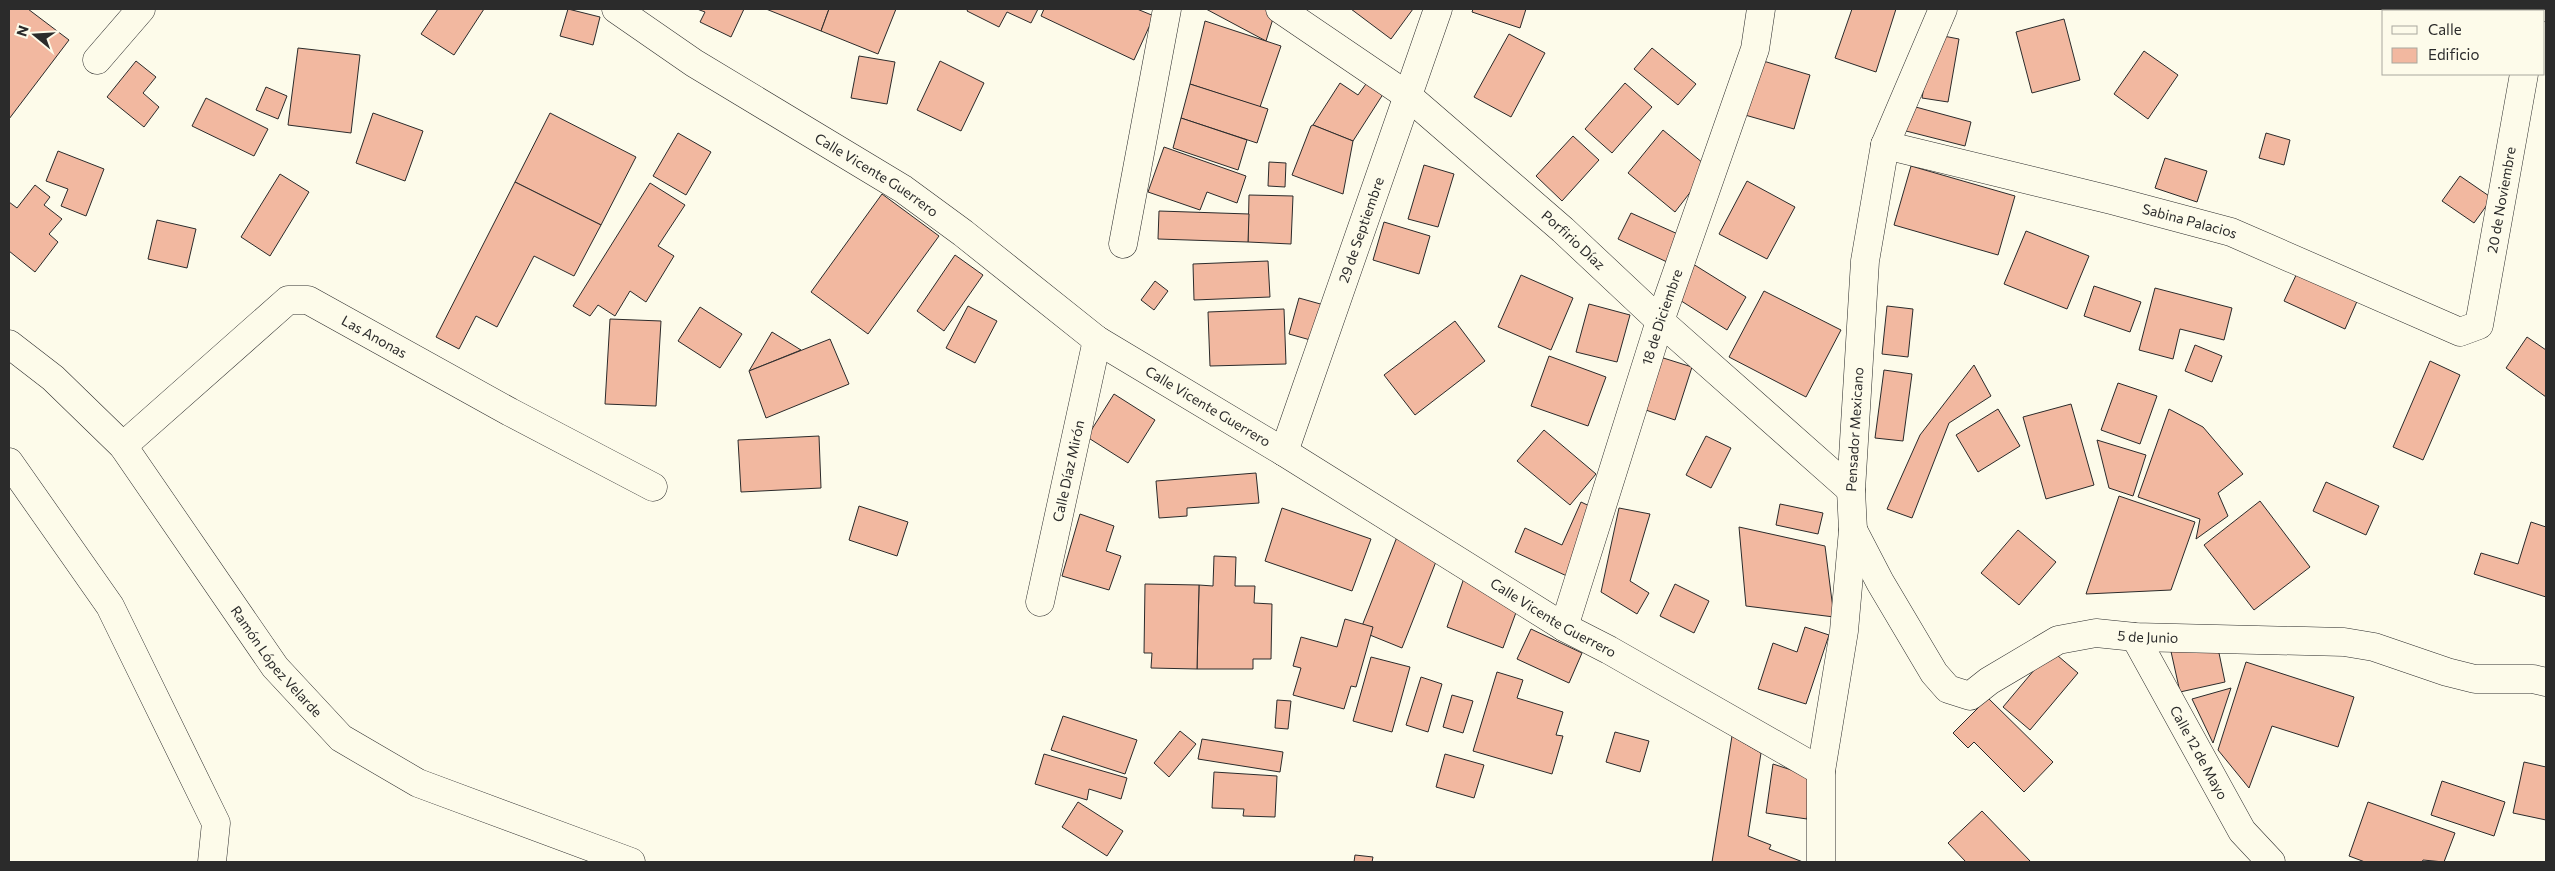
<svg xmlns="http://www.w3.org/2000/svg" width="2555" height="871" viewBox="0 0 2555 871" font-family="Commissioner,sans-serif">
	<style>
		.building { fill: #f2b8a0; stroke: #2b2b2b }
		.lines { fill: none; stroke-linecap: round; stroke-linejoin: round }
		.minor-casing { stroke: #2b2b2b; stroke-width: 29 }
		.minor { stroke: #fdfbea; stroke-width: 28 }
		.labels { text-anchor: middle; stroke-width: 4; stroke-linejoin: round; paint-order: stroke }
		.street-label { font-size: 14px; fill: #2b2b2b; stroke: #fdfbea }
	</style>
	<rect width="100%" height="100%" fill="#fdfbea"/>
	<g class="building">
		<path d="M 9,9 L 28,9 L 69,40 L 9,119 Z"/>
		<path d="M 438,9 L 484,9 L 454,55 L 421,34 Z"/>
		<path d="M 568,9 L 600,17 L 593,45 L 560,36 Z"/>
		<path d="M 697,9 L 744,9 L 731,37 L 700,22 L 705,12 Z"/>
		<path d="M 766,9 L 829,9 L 821,31 Z"/>
		<path d="M 829,9 L 896,9 L 878,54 L 821,31 Z"/>
		<path d="M 968,9 L 1038,9 L 1031,23 L 1007,12 L 999,27 L 967,11 Z"/>
		<path d="M 1044,9 L 1137,9 L 1154,16 L 1134,60 L 1041,16 Z"/>
		<path d="M 1206,9 L 1276,9 L 1266,41 Z"/>
		<path d="M 1351,9 L 1413,9 L 1391,39 Z"/>
		<path d="M 1473,9 L 1526,9 L 1520,28 L 1472,12 Z"/>
		<path d="M 1852,9 L 1896,9 L 1876,72 L 1835,58 Z"/>
		<path d="M 2064,19 L 2080,80 L 2032,93 L 2016,32 Z"/>
		<path d="M 1205,21 L 1281,46 L 1260,107 L 1190,84 Z"/>
		<path d="M 1509,34 L 1545,53 L 1511,117 L 1474,97 Z"/>
		<path d="M 1933,34 L 1959,39 L 1948,102 L 1922,98 Z"/>
		<path d="M 298,48 L 360,55 L 351,133 L 288,125 Z"/>
		<path d="M 1652,48 L 1696,84 L 1678,105 L 1634,69 Z"/>
		<path d="M 2144,51 L 2178,75 L 2148,119 L 2114,94 Z"/>
		<path d="M 859,56 L 895,62 L 887,104 L 851,98 Z"/>
		<path d="M 1760,60 L 1810,75 L 1794,129 L 1745,115 Z"/>
		<path d="M 136,61 L 156,77 L 143,93 L 159,107 L 144,127 L 107,97 Z"/>
		<path d="M 940,61 L 984,83 L 961,131 L 917,110 Z"/>
		<path d="M 1371,77 L 1387,88 L 1353,141 L 1313,125 L 1340,83 L 1358,95 Z"/>
		<path d="M 1625,83 L 1652,107 L 1612,153 L 1585,129 Z"/>
		<path d="M 1190,84 L 1268,109 L 1257,143 L 1181,118 Z"/>
		<path d="M 266,87 L 287,96 L 278,119 L 256,110 Z"/>
		<path d="M 206,98 L 268,129 L 254,156 L 192,126 Z"/>
		<path d="M 1912,106 L 1971,122 L 1965,146 L 1906,131 Z"/>
		<path d="M 373,113 L 423,131 L 405,181 L 356,163 Z"/>
		<path d="M 550,113 L 636,157 L 601,225 L 515,182 Z"/>
		<path d="M 1181,118 L 1247,140 L 1238,170 L 1173,148 Z"/>
		<path d="M 1313,125 L 1353,141 L 1343,194 L 1292,175 L 1311,126 Z"/>
		<path d="M 1663,130 L 1709,168 L 1675,212 L 1628,173 Z"/>
		<path d="M 678,133 L 711,152 L 686,195 L 653,176 Z"/>
		<path d="M 2266,133 L 2290,140 L 2284,165 L 2259,158 Z"/>
		<path d="M 1573,136 L 1599,160 L 1562,201 L 1536,176 Z"/>
		<path d="M 1164,147 L 1246,176 L 1237,203 L 1207,192 L 1200,210 L 1148,192 Z"/>
		<path d="M 58,151 L 104,169 L 86,216 L 61,206 L 68,189 L 46,181 Z"/>
		<path d="M 2165,158 L 2207,171 L 2197,202 L 2155,188 Z"/>
		<path d="M 1269,162 L 1286,163 L 1285,187 L 1268,186 Z"/>
		<path d="M 1424,165 L 1454,174 L 1438,227 L 1408,219 Z"/>
		<path d="M 1911,166 L 2015,196 L 1998,255 L 1894,225 Z"/>
		<path d="M 280,174 L 309,192 L 270,256 L 241,237 Z"/>
		<path d="M 2460,176 L 2492,198 L 2474,223 L 2442,201 Z"/>
		<path d="M 1747,181 L 1795,207 L 1767,259 L 1719,234 Z"/>
		<path d="M 515,182 L 601,225 L 574,276 L 534,256 L 497,327 L 476,316 L 459,349 L 436,337 Z"/>
		<path d="M 650,183 L 685,205 L 658,246 L 674,256 L 646,302 L 630,291 L 615,316 L 598,305 L 590,316 L 573,306 Z"/>
		<path d="M 35,185 L 50,197 L 44,205 L 62,219 L 49,234 L 58,242 L 35,272 L 9,251 L 9,202 L 17,208 Z"/>
		<path d="M 882,194 L 939,236 L 868,334 L 811,292 Z"/>
		<path d="M 1249,195 L 1293,196 L 1291,244 L 1248,242 Z"/>
		<path d="M 1159,211 L 1249,214 L 1248,242 L 1158,239 Z"/>
		<path d="M 1631,213 L 1680,235 L 1667,262 L 1618,239 Z"/>
		<path d="M 157,220 L 196,229 L 187,268 L 148,259 Z"/>
		<path d="M 1384,222 L 1430,236 L 1419,274 L 1373,260 Z"/>
		<path d="M 2026,231 L 2089,256 L 2067,309 L 2004,284 Z"/>
		<path d="M 955,255 L 983,275 L 944,331 L 917,311 Z"/>
		<path d="M 1268,261 L 1270,297 L 1194,300 L 1193,264 Z"/>
		<path d="M 1693,264 L 1746,297 L 1727,330 L 1675,297 Z"/>
		<path d="M 2298,271 L 2358,299 L 2345,329 L 2284,301 Z"/>
		<path d="M 1521,275 L 1573,298 L 1551,350 L 1498,327 Z"/>
		<path d="M 1155,281 L 1168,291 L 1154,310 L 1141,300 Z"/>
		<path d="M 2094,286 L 2141,302 L 2130,332 L 2084,316 Z"/>
		<path d="M 2155,288 L 2232,308 L 2224,340 L 2180,329 L 2173,359 L 2139,350 Z"/>
		<path d="M 1764,291 L 1841,330 L 1806,397 L 1729,357 Z"/>
		<path d="M 1299,298 L 1324,305 L 1314,341 L 1289,334 Z"/>
		<path d="M 1589,304 L 1630,315 L 1617,362 L 1576,352 Z"/>
		<path d="M 968,306 L 997,321 L 975,363 L 946,348 Z"/>
		<path d="M 1887,306 L 1913,309 L 1908,357 L 1882,354 Z"/>
		<path d="M 700,307 L 742,334 L 720,368 L 678,341 Z"/>
		<path d="M 1284,309 L 1286,364 L 1210,366 L 1208,312 Z"/>
		<path d="M 610,319 L 661,321 L 656,406 L 605,404 Z"/>
		<path d="M 1455,321 L 1485,361 L 1415,415 L 1384,375 Z"/>
		<path d="M 772,332 L 801,350 L 749,371 Z"/>
		<path d="M 2527,337 L 2546,350 L 2546,397 L 2506,368 Z"/>
		<path d="M 830,339 L 849,384 L 766,418 L 749,371 Z"/>
		<path d="M 2195,345 L 2222,356 L 2212,382 L 2185,371 Z"/>
		<path d="M 1549,356 L 1606,377 L 1588,426 L 1531,406 Z"/>
		<path d="M 1657,356 L 1692,367 L 1675,420 L 1640,408 Z"/>
		<path d="M 2430,361 L 2460,375 L 2423,460 L 2393,447 Z"/>
		<path d="M 1974,365 L 1991,396 L 1949,423 L 1912,518 L 1887,509 L 1920,435 Z"/>
		<path d="M 1884,370 L 1912,374 L 1903,441 L 1875,438 Z"/>
		<path d="M 2118,383 L 2157,396 L 2140,444 L 2101,430 Z"/>
		<path d="M 1114,394 L 1155,420 L 1128,463 L 1087,437 Z"/>
		<path d="M 2071,404 L 2094,485 L 2046,499 L 2023,417 Z"/>
		<path d="M 1998,409 L 2020,446 L 1978,472 L 1956,435 Z"/>
		<path d="M 2169,409 L 2203,427 L 2243,474 L 2218,493 L 2228,516 L 2196,539 L 2200,519 L 2138,497 Z"/>
		<path d="M 1544,430 L 1596,474 L 1570,505 L 1517,461 Z"/>
		<path d="M 819,436 L 821,488 L 741,492 L 738,440 Z"/>
		<path d="M 1706,436 L 1731,448 L 1711,488 L 1686,475 Z"/>
		<path d="M 2097,440 L 2146,455 L 2133,496 L 2109,488 Z"/>
		<path d="M 1256,473 L 1259,503 L 1187,508 L 1187,516 L 1159,518 L 1156,481 Z"/>
		<path d="M 2326,482 L 2379,506 L 2366,535 L 2313,511 Z"/>
		<path d="M 2119,496 L 2195,522 L 2171,590 L 2086,594 Z"/>
		<path d="M 2260,501 L 2310,567 L 2254,610 L 2204,545 Z"/>
		<path d="M 1581,502 L 1600,511 L 1569,577 L 1515,552 L 1525,528 L 1562,545 Z"/>
		<path d="M 1780,504 L 1823,513 L 1818,534 L 1776,525 Z"/>
		<path d="M 859,506 L 908,522 L 897,556 L 849,540 Z"/>
		<path d="M 1282,508 L 1371,539 L 1352,591 L 1265,561 Z"/>
		<path d="M 1619,508 L 1650,514 L 1630,581 L 1649,593 L 1637,614 L 1601,592 Z"/>
		<path d="M 1080,514 L 1114,526 L 1106,551 L 1121,556 L 1109,590 L 1062,576 Z"/>
		<path d="M 2531,522 L 2546,527 L 2546,597 L 2474,574 L 2481,553 L 2518,564 Z"/>
		<path d="M 1739,527 L 1825,546 L 1834,617 L 1746,606 Z"/>
		<path d="M 2018,530 L 2056,562 L 2019,605 L 1981,573 Z"/>
		<path d="M 1397,537 L 1439,554 L 1402,648 L 1360,631 Z"/>
		<path d="M 1214,556 L 1236,557 L 1235,586 L 1255,586 L 1254,603 L 1272,604 L 1271,659 L 1253,659 L 1253,669 L 1197,669 L 1199,585 L 1213,586 Z"/>
		<path d="M 1464,578 L 1518,607 L 1503,648 L 1447,627 Z"/>
		<path d="M 1145,584 L 1199,585 L 1197,669 L 1151,668 L 1152,653 L 1144,653 Z"/>
		<path d="M 1675,584 L 1709,601 L 1694,633 L 1660,616 Z"/>
		<path d="M 1345,619 L 1373,627 L 1356,687 L 1351,686 L 1344,709 L 1293,695 L 1301,668 L 1293,666 L 1301,637 L 1337,647 Z"/>
		<path d="M 1805,627 L 1829,635 L 1806,704 L 1758,689 L 1773,643 L 1797,652 Z"/>
		<path d="M 1531,629 L 1582,653 L 1569,683 L 1517,659 Z"/>
		<path d="M 2195,641 L 2219,653 L 2225,682 L 2180,692 L 2170,647 Z"/>
		<path d="M 2051,650 L 2078,673 L 2030,730 L 2003,707 Z"/>
		<path d="M 1371,657 L 1410,667 L 1392,732 L 1353,721 Z"/>
		<path d="M 2246,662 L 2354,697 L 2338,747 L 2272,726 L 2249,788 L 2218,750 Z"/>
		<path d="M 1497,672 L 1523,680 L 1517,698 L 1563,712 L 1556,735 L 1563,736 L 1552,774 L 1473,751 Z"/>
		<path d="M 1421,677 L 1442,684 L 1428,732 L 1406,725 Z"/>
		<path d="M 2231,688 L 2213,743 L 2192,699 Z"/>
		<path d="M 1452,695 L 1473,701 L 1463,733 L 1443,727 Z"/>
		<path d="M 1988,698 L 2053,762 L 2024,792 L 1974,742 L 1968,748 L 1953,733 Z"/>
		<path d="M 1277,700 L 1291,701 L 1288,729 L 1275,728 Z"/>
		<path d="M 1063,716 L 1137,740 L 1125,774 L 1051,750 Z"/>
		<path d="M 1180,731 L 1196,744 L 1169,777 L 1154,763 Z"/>
		<path d="M 1615,732 L 1649,741 L 1640,772 L 1606,762 Z"/>
		<path d="M 1732,736 L 1761,753 L 1748,836 L 1771,845 L 1769,849 L 1803,862 L 1712,862 Z"/>
		<path d="M 1202,739 L 1283,752 L 1280,772 L 1198,759 Z"/>
		<path d="M 1044,754 L 1127,778 L 1121,799 L 1089,789 L 1087,800 L 1035,784 Z"/>
		<path d="M 1445,754 L 1484,765 L 1474,798 L 1436,787 Z"/>
		<path d="M 2524,762 L 2546,767 L 2546,820 L 2513,813 Z"/>
		<path d="M 1773,764 L 1813,777 L 1807,819 L 1766,813 Z"/>
		<path d="M 1214,772 L 1277,776 L 1275,817 L 1243,816 L 1244,809 L 1212,808 Z"/>
		<path d="M 2442,781 L 2505,802 L 2494,836 L 2431,815 Z"/>
		<path d="M 1078,802 L 1123,831 L 1107,856 L 1062,827 Z"/>
		<path d="M 2368,802 L 2455,833 L 2444,862 L 2423,860 L 2422,862 L 2365,862 L 2349,856 Z"/>
		<path d="M 1982,811 L 2031,862 L 1966,862 L 1948,843 Z"/>
		<path d="M 1355,855 L 1373,857 L 1372,862 L 1354,862 Z"/>
	</g>
	<g class="lines">
		<g class="minor-casing">
			<g id="minor">
				<path id="s1" d="M 616,9 L 694,63 L 903,189 L 963,233 L 1097,340 L 1284,452 L 1564,627 L 1609,650 L 1821,771"/>
				<path id="s2" d="M 1280,9 L 1408,96 L 1563,230 L 1660,321 L 1851,490"/>
				<path d="M 2535,11 L 2535,9"/>
				<path d="M 97,60 L 141,9"/>
				<path id="s3" d="M 1885,145 L 2111,200 L 2231,232 L 2460,332 L 2479,325 L 2524,74"/>
				<path d="M 1123,244 L 1167,9"/>
				<path id="s4" d="M 9,344 L 53,378 L 123,446 L 275,667 L 341,738 L 418,783 L 631,862"/>
				<path id="s5" d="M 123,446 L 288,300 L 308,300 L 510,412 L 653,487"/>
				<path id="s6" d="M 1284,452 L 1438,9"/>
				<path d="M 9,462 L 110,606 L 216,823 L 212,862"/>
				<path id="s7" d="M 1853,530 L 1880,582 L 1934,673 L 1948,689 L 1970,696 L 1989,681 L 2058,640 L 2096,633 L 2135,637 L 2344,642 L 2374,647 L 2447,672 L 2475,679 L 2533,679 L 2546,682"/>
				<path id="s8" d="M 1040,602 L 1097,340"/>
				<path id="s9" d="M 1564,627 L 1660,321 L 1755,49 L 1761,9"/>
				<path id="s10" d="M 2135,637 L 2242,831 L 2271,862"/>
				<path id="s11" d="M 1821,862 L 1821,771 L 1844,631 L 1853,530 L 1851,490 L 1865,261 L 1885,145 L 1943,9"/>
			</g>
		</g>
		<use href="#minor" class="minor"/>
	</g>
	<g class="labels">
		<g class="street-label">
			<text dy="5" stroke="none"><textPath href="#s1" startOffset="309">Calle Vicente Guerrero</textPath></text>
			<text dy="5" stroke="none"><textPath href="#s3" startOffset="754">20 de Noviembre</textPath></text>
			<text dy="5" stroke="none"><textPath href="#s3" startOffset="314">Sabina Palacios</textPath></text>
			<text dy="5" stroke="none"><textPath href="#s6" startOffset="235">29 de Septiembre</textPath></text>
			<text dy="5" stroke="none"><textPath href="#s2" startOffset="374">Porfirio Díaz</textPath></text>
			<text dy="5" stroke="none"><textPath href="#s9" startOffset="325">18 de Diciembre</textPath></text>
			<text dy="5" stroke="none"><textPath href="#s5" startOffset="316">Las Anonas</textPath></text>
			<text dy="5" stroke="none"><textPath href="#s1" startOffset="714">Calle Vicente Guerrero</textPath></text>
			<text dy="5" stroke="none"><textPath href="#s11" startOffset="435">Pensador Mexicano</textPath></text>
			<text dy="5" stroke="none"><textPath href="#s8" startOffset="134">Calle Díaz Mirón</textPath></text>
			<text dy="5" stroke="none"><textPath href="#s1" startOffset="1119">Calle Vicente Guerrero</textPath></text>
			<text dy="5" stroke="none"><textPath href="#s7" startOffset="404">5 de Junio</textPath></text>
			<text dy="5" stroke="none"><textPath href="#s4" startOffset="418">Ramón López Velarde</textPath></text>
			<text dy="5" stroke="none"><textPath href="#s10" startOffset="132">Calle 12 de Mayo</textPath></text>
		</g>
	</g>
	<rect width="2555" height="871" fill="none" stroke="#2b2b2b" stroke-width="20"/>
	<rect x="2382" y="10" width="162" height="65" fill="#fdfbea" stroke="#a9a89e"/>
	<rect x="2392" y="26" width="25" height="8" fill="#fdfbea" stroke="#a9a89e"/>
	<text x="2428" y="35" font-size="15" fill="#2b2b2b">Calle</text>
	<rect x="2392" y="48" width="25" height="15" fill="#f2b8a0" stroke="#a9a89e"/>
	<text x="2428" y="60" font-size="15" fill="#2b2b2b">Edificio</text>
	<g transform="translate(35 35) rotate(288)" stroke="#fdfbea" stroke-width="4" paint-order="stroke">
	<path d="M0-4L9 19L0 12L-9 19Z" fill="#2b2b2b"/>
	<text y="-8" font-size="14" font-weight="bold" text-anchor="middle" fill="#2b2b2b">N</text>
	</g>
</svg>
